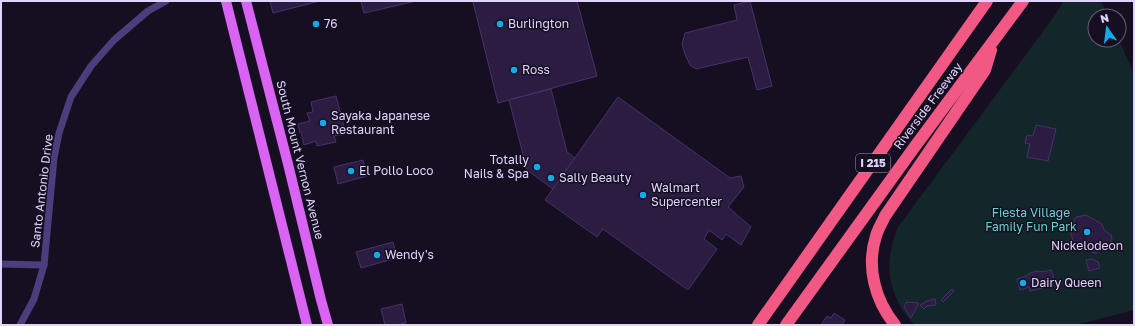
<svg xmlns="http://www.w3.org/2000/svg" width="1135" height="326" viewBox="0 0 1135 326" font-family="'Golos Text',sans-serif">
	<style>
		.green { fill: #13272b }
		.building { fill: #2b1d41; stroke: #47316b }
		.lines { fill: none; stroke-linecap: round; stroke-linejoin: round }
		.street { stroke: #4c3e7d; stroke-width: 7 }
		.primary { stroke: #d963f3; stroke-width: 10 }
		.highway { stroke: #f25884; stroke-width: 12 }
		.poi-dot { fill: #12abe9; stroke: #160f22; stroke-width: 1.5 }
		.labels { text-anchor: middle; stroke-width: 3; stroke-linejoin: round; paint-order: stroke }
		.shield { fill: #160f22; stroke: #a398bb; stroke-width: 1 }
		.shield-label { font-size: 11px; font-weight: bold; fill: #e0d3fc }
		.poi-label { font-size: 12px; fill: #e0d3fc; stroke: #160f22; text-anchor: start }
		.street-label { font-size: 12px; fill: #e0d3fc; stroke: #160f22 }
		.park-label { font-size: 12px; fill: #65d6cf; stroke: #160f22 }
	</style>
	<rect width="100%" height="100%" fill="#160f22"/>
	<path class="green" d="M 1064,1 L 1101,1 L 1108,16 L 1095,16 L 1095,40 L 1119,40 L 1134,74 L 1134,310 L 1075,325 L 915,325 C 896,308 885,276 891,251 C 892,242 895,234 898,227 L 1053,18 Z"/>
	<g class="building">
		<path d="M 270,1 L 320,1 L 273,13 Z"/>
		<path d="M 361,1 L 416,1 L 364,13 Z"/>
		<path d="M 479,1 L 577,1 L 597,76 L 498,103 L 473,2 Z"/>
		<path d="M 750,1 L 772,86 L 757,90 L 748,57 L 696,69 L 690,65 L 685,54 L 682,44 L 685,33 L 737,20 L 734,5 Z"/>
		<path d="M 551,89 L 567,152 L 575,158 L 553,189 L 527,170 L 509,100 Z"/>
		<path d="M 336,96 L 346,134 L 334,136 L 336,142 L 317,146 L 316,141 L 304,145 L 301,132 L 300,133 L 298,124 L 310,121 L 307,113 L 313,112 L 311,102 Z"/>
		<path d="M 618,97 L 730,178 L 741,176 L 744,187 L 728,207 L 751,227 L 741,245 L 726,234 L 722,240 L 709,230 L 704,239 L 717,249 L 688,290 L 603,229 L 597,237 L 545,200 Z"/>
		<path d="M 1036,125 L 1056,129 L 1048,161 L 1027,157 L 1030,144 L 1025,143 L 1027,135 L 1033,136 Z"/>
		<path d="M 363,160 L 367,176 L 338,184 L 334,167 Z"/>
		<path d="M 1086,215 L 1102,224 L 1104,230 L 1111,235 L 1112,239 L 1107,249 L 1102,250 L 1094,246 L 1084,249 L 1073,241 L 1070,229 L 1076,217 Z"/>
		<path d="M 393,242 L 397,258 L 361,268 L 356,252 Z"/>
		<circle cx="1095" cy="250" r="3.5"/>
		<path d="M 1092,259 L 1098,262 L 1100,268 L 1089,271 L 1086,260 Z"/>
		<path d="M 1051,270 L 1055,281 L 1045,284 L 1046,287 L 1030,291 L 1029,287 L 1020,290 L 1017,279 L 1027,276 L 1027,275 L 1030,274 L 1030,273 L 1038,271 L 1038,272 L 1041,271 L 1042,272 Z"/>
		<path d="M 952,289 L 954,291 L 943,302 L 941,300 Z"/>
		<path d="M 935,299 L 936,305 L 927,306 L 924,309 L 920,305 L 927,301 Z"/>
		<path d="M 906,302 L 919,303 L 911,318 L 904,307 Z"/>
		<path d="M 402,304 L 406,323 L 397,325 L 385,325 L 381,309 Z"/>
		<path d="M 834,313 L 845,320 L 842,325 L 821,325 L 827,316 L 831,318 Z"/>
	</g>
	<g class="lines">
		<g class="street">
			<path d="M 1,264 L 44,265"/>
			<path d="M 20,325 L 34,299 L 44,265 L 54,158 L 59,133 L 71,97 L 91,66 L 114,40 L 148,11 L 166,1"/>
		</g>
		<g class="primary">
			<path d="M 226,1 L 307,325"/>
			<path d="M 246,1 L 288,164 L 321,300 L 328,325"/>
		</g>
		<g class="highway">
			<path d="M 758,325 L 987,1"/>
			<path d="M 786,325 L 916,145 L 1023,1"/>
			<path d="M 895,325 C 875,300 866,267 876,236 C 878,229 882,223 885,216 L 985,70 L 991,50"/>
		</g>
	</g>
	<g class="poi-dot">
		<circle cx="316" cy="24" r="4"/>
		<circle cx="500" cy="24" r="4"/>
		<circle cx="514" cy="70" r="4"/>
		<circle cx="323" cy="123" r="4"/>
		<circle cx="537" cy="167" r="4"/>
		<circle cx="351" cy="171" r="4"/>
		<circle cx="551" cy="178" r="4"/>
		<circle cx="643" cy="195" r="4"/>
		<circle cx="1087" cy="232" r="4"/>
		<circle cx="377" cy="255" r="4"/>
		<circle cx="1023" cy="283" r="4"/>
	</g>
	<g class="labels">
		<rect class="shield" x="856" y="154" width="34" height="18" rx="3"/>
		<g class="shield-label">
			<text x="873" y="167">I 215</text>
		</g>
		<g class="poi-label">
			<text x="324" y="28">76</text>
			<text x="508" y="28">Burlington</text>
			<text x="522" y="74">Ross</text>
			<text x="331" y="120">Sayaka Japanese<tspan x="331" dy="14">Restaurant</tspan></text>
			<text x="529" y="164" text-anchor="end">Totally<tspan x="529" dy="14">Nails &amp; Spa</tspan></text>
			<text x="359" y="175">El Pollo Loco</text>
			<text x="559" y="182">Sally Beauty</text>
			<text x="651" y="192">Walmart<tspan x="651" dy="14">Supercenter</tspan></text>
			<text x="1087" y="250" text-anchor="middle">Nickelodeon</text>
			<text x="385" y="259">Wendy's</text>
			<text x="1031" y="287">Dairy Queen</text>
		</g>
		<g class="street-label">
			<text transform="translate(928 106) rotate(-53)" y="4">Riverside Freeway</text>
			<text transform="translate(300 160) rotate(76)" y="4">South Mount Vernon Avenue</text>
			<text transform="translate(42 191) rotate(-83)" y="4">Santo Antonio Drive</text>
		</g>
		<g class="park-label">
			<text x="1031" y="217">Fiesta Village<tspan x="1031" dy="14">Family Fun Park</tspan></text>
		</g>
	</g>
	<rect width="1135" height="326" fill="none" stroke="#e0d3fc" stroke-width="4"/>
	<g transform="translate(1107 28) rotate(346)"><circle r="19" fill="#160f22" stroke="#675d79"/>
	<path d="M0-3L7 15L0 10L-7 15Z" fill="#12abe9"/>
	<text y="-6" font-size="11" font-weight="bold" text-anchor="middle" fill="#e0d3fc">N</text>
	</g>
</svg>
